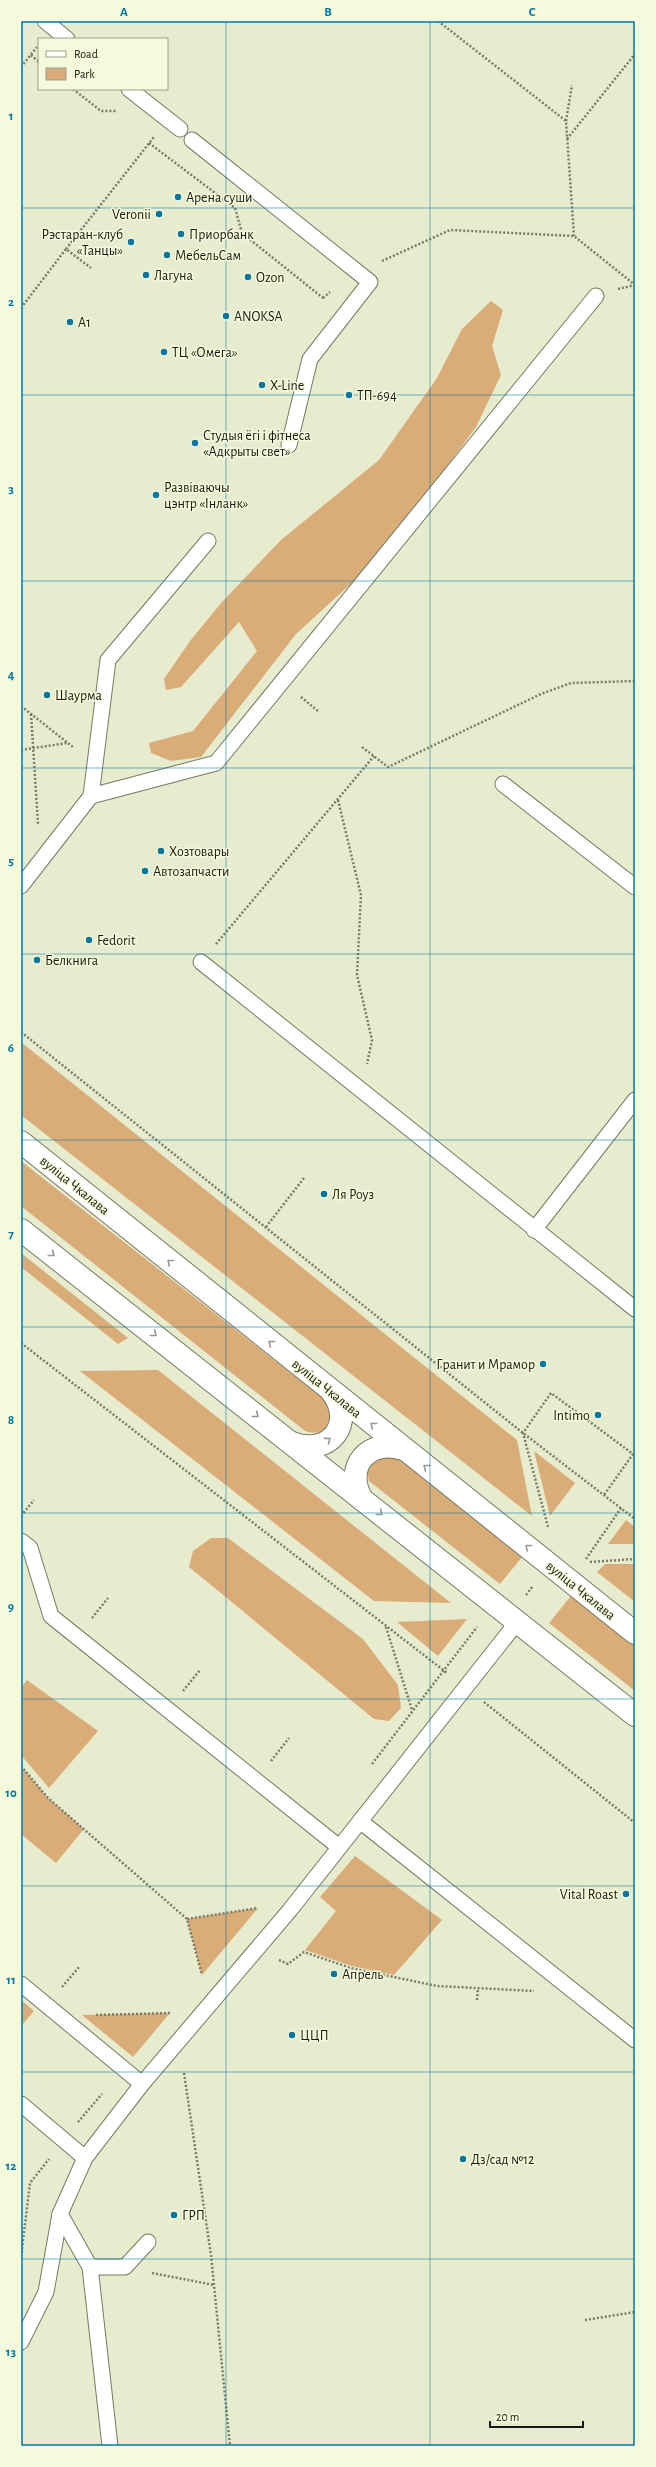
<svg xmlns="http://www.w3.org/2000/svg" width="656" height="2467" viewBox="0 0 656 2467" font-family="'Alegreya Sans',sans-serif">
	<style>
		.green { fill: #daac78 }
		.lines { fill: none; stroke-linecap: round; stroke-linejoin: round }
		.lane-casing { stroke: #767a61; stroke-width: 17 }
		.secondary-casing { stroke: #767a61; stroke-width: 24 }
		.path { stroke: #797c69; stroke-width: 2.5; stroke-dasharray: 2 2; stroke-linecap: butt }
		.lane { stroke: #fff; stroke-width: 15 }
		.secondary { stroke: #fff; stroke-width: 22 }
		.oneway { stroke: #979793 }
		.grid { fill: none; stroke: #0676a0; stroke-width: 1; stroke-opacity: 0.55 }
		.poi-dot { fill: #0676a0; stroke: #f4fadc; stroke-width: 1.5 }
		.labels { text-anchor: middle; stroke-width: 3; stroke-linejoin: round; paint-order: stroke }
		.poi-label { font-size: 14px; fill: #17180e; stroke: #f4fadc; text-anchor: start }
		.street-label { font-size: 14px; fill: #17180e; stroke: #f4fadc }
		.neatline { fill: none; stroke: #0676a0; stroke-width: 1.5 }
		.grid-label { font-size: 13px; text-anchor: middle; font-weight: bold; fill: #0676a0 }
	</style>
	<rect width="100%" height="100%" fill="#e7eccf"/>
	<g class="green">
		<path d="M 491,301 L 503,310 L 492,346 L 501,375 L 476,427 L 379,558 L 296,634 L 201,757 L 171,761 L 151,753 L 149,743 L 193,731 L 257,651 L 239,622 L 181,687 L 166,690 L 164,679 L 190,641 L 222,602 L 281,540 L 379,460 L 437,378 L 462,329 Z"/>
		<path d="M 21,1042 L 517,1440 L 532,1516 L 21,1115 Z"/>
		<path d="M 21,1161 L 325,1400 C 336,1417 328,1439 305,1431 L 21,1206 Z"/>
		<path d="M 21,1253 L 128,1338 L 118,1344 L 21,1267 Z"/>
		<path d="M 158,1370 L 451,1603 L 374,1601 L 80,1371 Z"/>
		<path d="M 534,1451 L 575,1483 L 550,1516 Z"/>
		<path d="M 393,1453 L 523,1556 L 500,1584 L 369,1481 L 367,1469 L 372,1460 Z"/>
		<path d="M 626,1520 L 635,1527 L 635,1544 L 608,1544 Z"/>
		<path d="M 211,1538 L 228,1538 L 363,1639 L 398,1685 L 401,1708 L 389,1721 L 374,1719 L 189,1567 L 193,1551 Z"/>
		<path d="M 605,1564 L 635,1564 L 635,1602 L 597,1572 Z"/>
		<path d="M 571,1596 L 635,1646 L 635,1691 L 549,1623 Z"/>
		<path d="M 467,1619 L 438,1656 L 397,1622 Z"/>
		<path d="M 27,1680 L 98,1731 L 49,1788 L 21,1755 L 21,1688 Z"/>
		<path d="M 21,1766 L 48,1798 L 84,1829 L 56,1863 L 21,1834 Z"/>
		<path d="M 355,1856 L 442,1920 L 394,1975 L 352,1966 L 305,1950 L 336,1911 L 320,1897 Z"/>
		<path d="M 258,1908 L 202,1975 L 187,1919 Z"/>
		<path d="M 21,2000 L 34,2011 L 21,2026 Z"/>
		<path d="M 170,2013 L 133,2057 L 82,2015 Z"/>
	</g>
	<g class="lines">
		<g class="lane-casing">
			<g id="lane">
				<path d="M 45,21 L 67,39"/>
				<path d="M 129,89 L 180,129"/>
				<path d="M 192,140 L 370,282 L 310,359 L 289,445"/>
				<path d="M 503,784 L 635,887"/>
				<path d="M 91,796 L 108,660 L 208,541"/>
				<path d="M 21,886 L 91,796 L 216,763 L 596,296"/>
				<path d="M 201,962 L 635,1309"/>
				<path d="M 534,1230 L 635,1100"/>
				<path d="M 21,1541 L 30,1548 L 51,1616 L 339,1847"/>
				<path d="M 360,1821 L 635,2040"/>
				<path d="M 21,1984 L 142,2084"/>
				<path d="M 21,2104 L 85,2158"/>
				<path d="M 60,2214 L 90,2267 L 110,2446"/>
				<path d="M 90,2267 L 125,2267 L 148,2242"/>
				<path d="M 21,2342 L 46,2292 L 60,2214 L 85,2158 L 142,2084 L 290,1910 L 518,1621"/>
			</g>
		</g>
		<g class="secondary-casing">
			<g id="secondary">
				<path d="M 21,1142 L 635,1633"/>
				<path d="M 21,1230 L 635,1715"/>
				<path d="M 292,1443 C 329,1457 356,1424 332,1392"/>
				<path d="M 361,1498 C 344,1466 369,1438 403,1449"/>
			</g>
		</g>
		<g class="path">
			<path d="M 438,21 L 566,121 L 574,236"/>
			<path d="M 31,55 L 39,62"/>
			<path d="M 21,67 L 37,47"/>
			<path d="M 73,89 L 101,111 L 116,111"/>
			<path d="M 566,121 L 572,85"/>
			<path d="M 567,139 L 635,54"/>
			<path d="M 149,143 L 235,208 L 242,233 L 323,298"/>
			<path d="M 66,249 L 154,137"/>
			<path d="M 382,261 L 450,230 L 574,236 L 635,285"/>
			<path d="M 618,289 L 635,285"/>
			<path d="M 323,298 L 330,292"/>
			<path d="M 21,308 L 66,249 L 91,268"/>
			<path d="M 301,697 L 319,712"/>
			<path d="M 21,706 L 73,747"/>
			<path d="M 31,714 L 38,824"/>
			<path d="M 362,747 L 388,767 L 541,694 L 571,683 L 635,681"/>
			<path d="M 21,750 L 67,743"/>
			<path d="M 338,800 L 361,895 L 357,975 L 372,1040 L 367,1064"/>
			<path d="M 216,944 L 374,756"/>
			<path d="M 21,1032 L 523,1433 L 635,1519"/>
			<path d="M 266,1227 L 304,1178"/>
			<path d="M 21,1343 L 447,1673"/>
			<path d="M 21,1516 L 34,1500"/>
			<path d="M 548,1527 L 523,1433 L 551,1393 L 633,1454 L 604,1495"/>
			<path d="M 586,1559 L 621,1508"/>
			<path d="M 590,1562 L 635,1559"/>
			<path d="M 526,1595 L 533,1586"/>
			<path d="M 92,1618 L 108,1598"/>
			<path d="M 386,1627 L 412,1710"/>
			<path d="M 183,1691 L 200,1670"/>
			<path d="M 484,1702 L 635,1823"/>
			<path d="M 271,1761 L 289,1738"/>
			<path d="M 372,1764 L 477,1627"/>
			<path d="M 21,1766 L 48,1798 L 187,1919 L 202,1975"/>
			<path d="M 187,1919 L 258,1908"/>
			<path d="M 279,1960 L 288,1964 L 304,1952 L 351,1968 L 437,1986 L 534,1991"/>
			<path d="M 344,1978 L 349,1967"/>
			<path d="M 62,1987 L 80,1966"/>
			<path d="M 477,2000 L 478,1989"/>
			<path d="M 96,2015 L 170,2013"/>
			<path d="M 184,2073 L 211,2255 L 230,2446"/>
			<path d="M 78,2122 L 102,2094"/>
			<path d="M 21,2257 L 30,2183 L 49,2159"/>
			<path d="M 152,2273 L 214,2285"/>
			<path d="M 585,2320 L 635,2312"/>
		</g>
		<use href="#lane" class="lane"/>
		<use href="#secondary" class="secondary"/>
	</g>
	<defs><path id="oneway-chevron" d="M-2-3.5L2.5 0L-2 3.5" fill="none" stroke-width="1.6" stroke-linecap="round" stroke-linejoin="round"/></defs>
	<g class="oneway">
		<use href="#oneway-chevron" transform="translate(52 1254) rotate(38)"/>
		<use href="#oneway-chevron" transform="translate(170 1262) rotate(-141)"/>
		<use href="#oneway-chevron" transform="translate(154 1334) rotate(38)"/>
		<use href="#oneway-chevron" transform="translate(271 1343) rotate(-141)"/>
		<use href="#oneway-chevron" transform="translate(256 1415) rotate(38)"/>
		<use href="#oneway-chevron" transform="translate(373 1425) rotate(-141)"/>
		<use href="#oneway-chevron" transform="translate(328 1440) rotate(-36)"/>
		<use href="#oneway-chevron" transform="translate(426 1467) rotate(-142)"/>
		<use href="#oneway-chevron" transform="translate(380 1513) rotate(38)"/>
		<use href="#oneway-chevron" transform="translate(528 1547) rotate(-142)"/>
	</g>
	<path class="grid" d="M 226,21 L 226,2446M 430,21 L 430,2446M 21,208 L 635,208M 21,395 L 635,395M 21,581 L 635,581M 21,768 L 635,768M 21,954 L 635,954M 21,1140 L 635,1140M 21,1327 L 635,1327M 21,1513 L 635,1513M 21,1699 L 635,1699M 21,1886 L 635,1886M 21,2072 L 635,2072M 21,2259 L 635,2259"/>
	<g class="poi-dot">
		<circle cx="178" cy="197" r="4"/>
		<circle cx="159" cy="214" r="4"/>
		<circle cx="181" cy="234" r="4"/>
		<circle cx="131" cy="242" r="4"/>
		<circle cx="167" cy="255" r="4"/>
		<circle cx="146" cy="275" r="4"/>
		<circle cx="248" cy="277" r="4"/>
		<circle cx="226" cy="316" r="4"/>
		<circle cx="70" cy="322" r="4"/>
		<circle cx="164" cy="352" r="4"/>
		<circle cx="262" cy="385" r="4"/>
		<circle cx="349" cy="395" r="4"/>
		<circle cx="195" cy="443" r="4"/>
		<circle cx="156" cy="495" r="4"/>
		<circle cx="47" cy="695" r="4"/>
		<circle cx="161" cy="851" r="4"/>
		<circle cx="145" cy="871" r="4"/>
		<circle cx="89" cy="940" r="4"/>
		<circle cx="37" cy="960" r="4"/>
		<circle cx="324" cy="1194" r="4"/>
		<circle cx="543" cy="1364" r="4"/>
		<circle cx="598" cy="1415" r="4"/>
		<circle cx="626" cy="1894" r="4"/>
		<circle cx="334" cy="1974" r="4"/>
		<circle cx="292" cy="2035" r="4"/>
		<circle cx="463" cy="2159" r="4"/>
		<circle cx="174" cy="2215" r="4"/>
	</g>
	<g class="labels">
		<g class="poi-label">
			<text x="186" y="202">Арена суши</text>
			<text x="151" y="219" text-anchor="end">Veronii</text>
			<text x="123" y="239" text-anchor="end">Рэстаран-клуб<tspan x="123" dy="16">«Танцы»</tspan></text>
			<text x="189" y="239">Приорбанк</text>
			<text x="175" y="260">МебельСам</text>
			<text x="154" y="280">Лагуна</text>
			<text x="256" y="282">Ozon</text>
			<text x="234" y="321">ANOKSA</text>
			<text x="78" y="327">A1</text>
			<text x="172" y="357">ТЦ «Омега»</text>
			<text x="270" y="390">X-Line</text>
			<text x="357" y="400">ТП-694</text>
			<text x="203" y="440">Студыя ёгі і фітнеса<tspan x="203" dy="16">«Адкрыты свет»</tspan></text>
			<text x="164" y="492">Развіваючы<tspan x="164" dy="16">цэнтр «Інланк»</tspan></text>
			<text x="55" y="700">Шаурма</text>
			<text x="169" y="856">Хозтовары</text>
			<text x="153" y="876">Автозапчасти</text>
			<text x="97" y="945">Fedorit</text>
			<text x="45" y="965">Белкнига</text>
			<text x="332" y="1199">Ля Роуз</text>
			<text x="535" y="1369" text-anchor="end">Гранит и Мрамор</text>
			<text x="590" y="1420" text-anchor="end">Intimo</text>
			<text x="618" y="1899" text-anchor="end">Vital Roast</text>
			<text x="342" y="1979">Апрель</text>
			<text x="300" y="2040">ЦЦП</text>
			<text x="471" y="2164">Дз/сад №12</text>
			<text x="182" y="2220">ГРП</text>
		</g>
		<g class="street-label">
			<text transform="translate(75 1185) rotate(39)" y="5">вуліца Чкалава</text>
			<text transform="translate(327 1388) rotate(39)" y="5">вуліца Чкалава</text>
			<text transform="translate(581 1590) rotate(39)" y="5">вуліца Чкалава</text>
		</g>
	</g>
	<rect width="656" height="2467" fill="none" stroke="#f4fadc" stroke-width="44"/>
	<rect x="38" y="38" width="130" height="52" fill="#f4fadc" stroke="#9ca08a"/>
	<rect x="46" y="51" width="20" height="6" fill="#ffffff" stroke="#9ca08a"/>
	<text x="74" y="58" font-size="12" fill="#17180e">Road</text>
	<rect x="46" y="68" width="20" height="12" fill="#daac78" stroke="#9ca08a"/>
	<text x="74" y="78" font-size="12" fill="#17180e">Park</text>
	<path d="M490 2421v6h93v-6" fill="none" stroke="#17180e" stroke-width="2"/>
	<text x="496" y="2421" font-size="12" fill="#17180e" stroke="#f4fadc" stroke-width="3" paint-order="stroke">20 m</text>
	<rect x="22" y="22" width="612" height="2423" class="neatline"/>
	<g class="grid-label">
		<text x="124" y="16">A</text>
		<text x="328" y="16">B</text>
		<text x="532" y="16">C</text>
		<text x="11" y="120">1</text>
		<text x="11" y="306">2</text>
		<text x="11" y="493">3</text>
		<text x="11" y="679">4</text>
		<text x="11" y="865">5</text>
		<text x="11" y="1052">6</text>
		<text x="11" y="1238">7</text>
		<text x="11" y="1424">8</text>
		<text x="11" y="1611">9</text>
		<text x="11" y="1797">10</text>
		<text x="11" y="1984">11</text>
		<text x="11" y="2170">12</text>
		<text x="11" y="2356">13</text>
	</g>
</svg>
